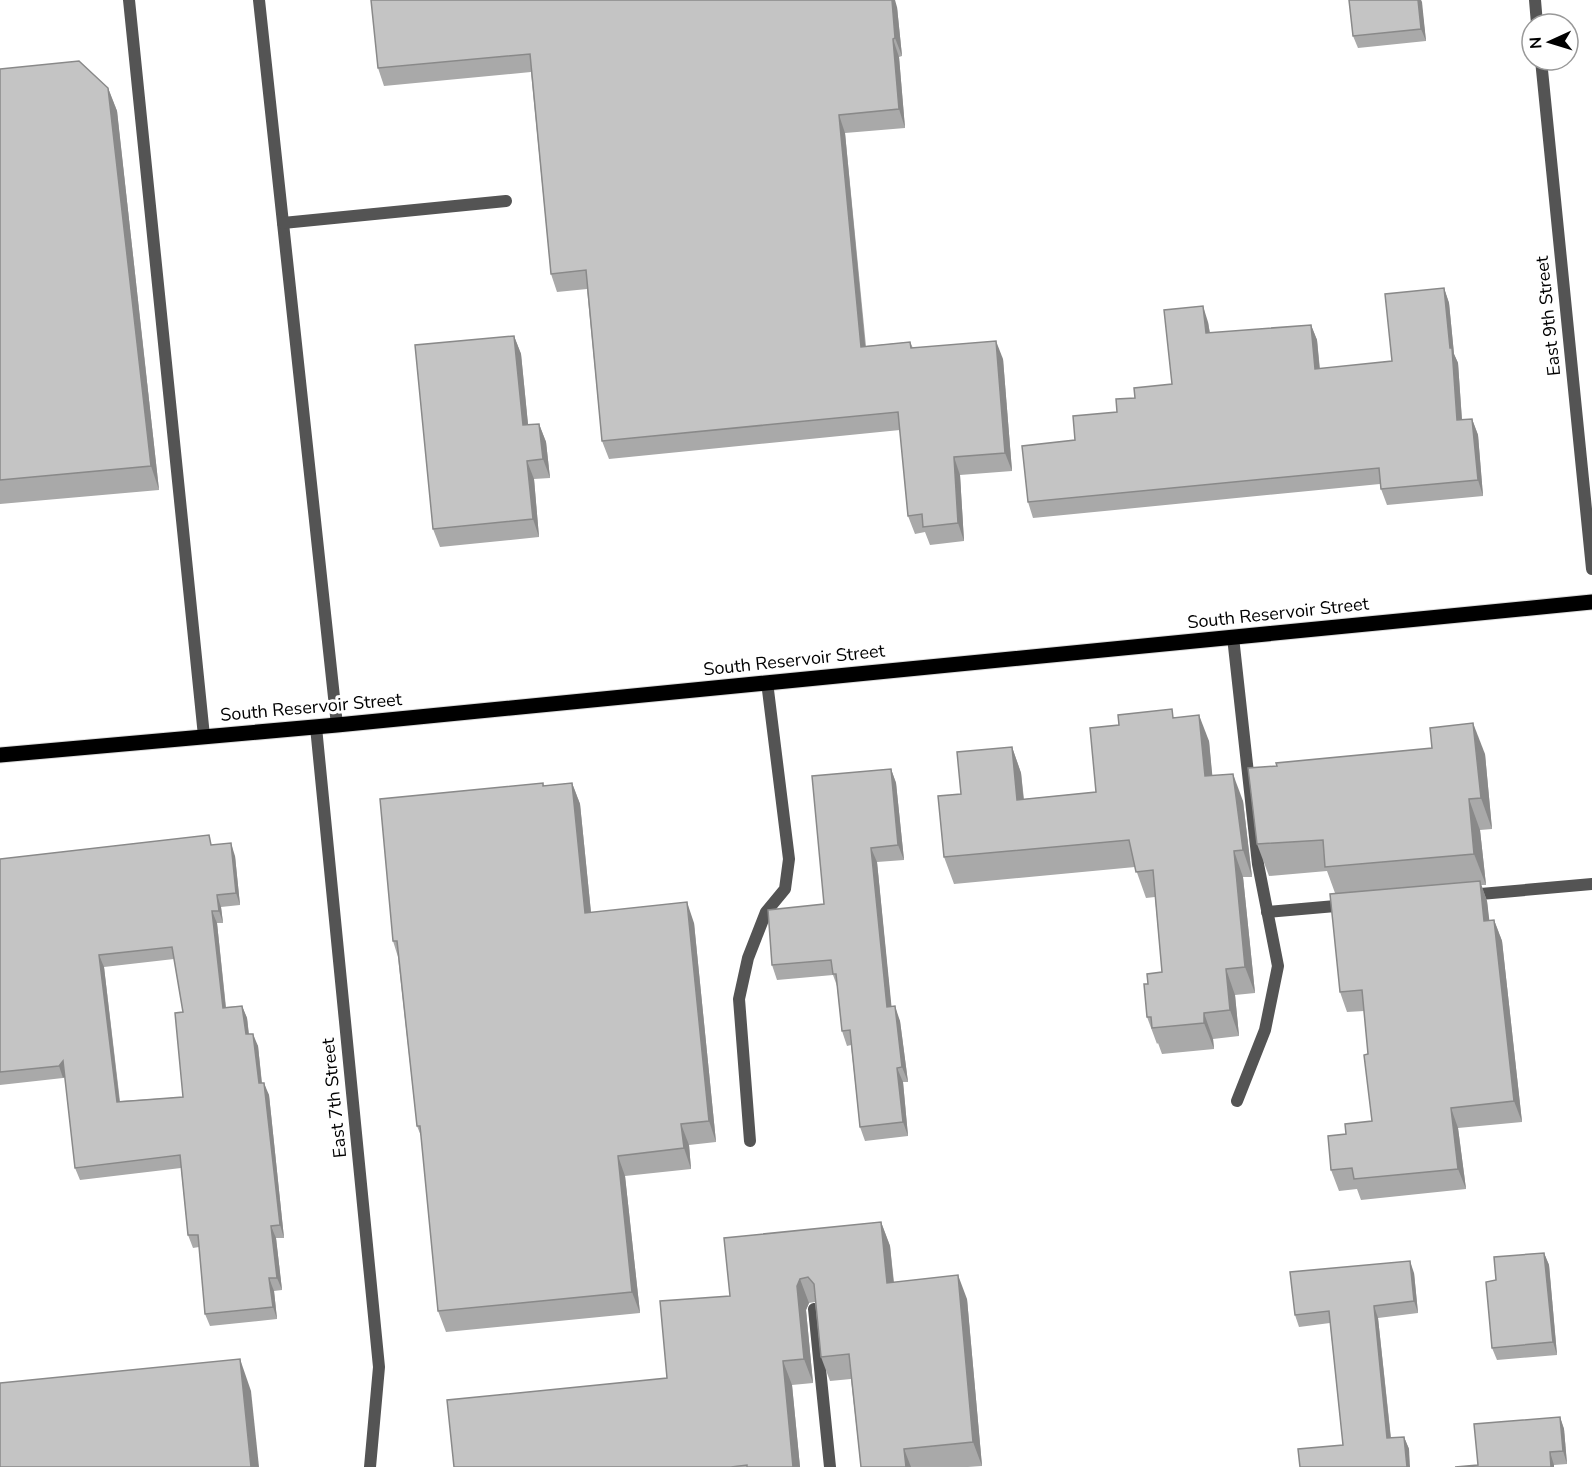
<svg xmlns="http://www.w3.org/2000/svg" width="1592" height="1467" viewBox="0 0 1592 1467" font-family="'Nunito Sans',sans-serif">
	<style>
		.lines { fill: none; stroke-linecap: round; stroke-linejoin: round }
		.primary-casing { stroke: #dbdbdb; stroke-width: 17 }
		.service { stroke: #545454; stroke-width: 12 }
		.minor { stroke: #545454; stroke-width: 12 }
		.tertiary { stroke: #545454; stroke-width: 12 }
		.primary { stroke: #000; stroke-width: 15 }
		.wall { fill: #a9a9a9; fill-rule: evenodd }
		.shaded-wall { fill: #898989 }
		.building { fill: #c4c4c4; stroke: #898989; stroke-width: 1.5; fill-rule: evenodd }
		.labels { text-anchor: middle; stroke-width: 6; stroke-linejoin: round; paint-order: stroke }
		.street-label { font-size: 18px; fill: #000; stroke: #fff }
	</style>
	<rect width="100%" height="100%" fill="#fff"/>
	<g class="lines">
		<g class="primary-casing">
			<path id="primary" d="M 0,755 L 337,725 L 1592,602"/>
		</g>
		<g class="service">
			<path d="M 129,0 L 204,736"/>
			<path d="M 259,0 L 337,725"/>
			<path d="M 283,223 L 506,201"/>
			<path d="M 1233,637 L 1258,864 L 1278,966 L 1265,1030 L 1237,1101"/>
			<path d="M 1469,895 L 1592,884"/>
			<path d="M 1267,912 L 1347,905"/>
			<path d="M 750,1141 L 739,999 L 748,958 L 766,912 L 785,889 L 789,859 L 767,682"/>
			<path d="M 814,1309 L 830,1467"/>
		</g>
		<path class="minor" d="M 316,727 L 379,1367 L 370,1467"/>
		<g class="tertiary">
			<path d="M 1535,0 L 1537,24"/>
			<path d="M 1541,60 L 1592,569"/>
		</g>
		<use href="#primary" class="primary"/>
	</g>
	<g class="wall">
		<path d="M 1349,0 L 1421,0 L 1426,41 L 1358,48 L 1353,36 Z"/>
		<path d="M 897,7 L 902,56 L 899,57 L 905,128 L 845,133 L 866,346 L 910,342 L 913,348 L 1003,359 L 1012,471 L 960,475 L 964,541 L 930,545 L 925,532 L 915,534 L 908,516 L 900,430 L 609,459 L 602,441 L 587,289 L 557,292 L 551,274 L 531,72 L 384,86 L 378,68 Z"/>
		<path d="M 0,69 L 108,88 L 117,111 L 159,490 L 0,504 Z"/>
		<path d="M 1444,288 L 1449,303 L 1454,354 L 1458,363 L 1462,420 L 1472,419 L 1478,435 L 1483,496 L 1387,505 L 1381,489 L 1380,484 L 1033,518 L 1028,502 L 1075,440 L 1117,412 L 1135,398 L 1172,384 L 1208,322 L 1210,333 L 1311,325 L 1317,340 L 1320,369 L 1392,361 Z"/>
		<path d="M 514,336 L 521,354 L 528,425 L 539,424 L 546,442 L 550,478 L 534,479 L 539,537 L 440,547 L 433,529 Z"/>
		<path d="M 1175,717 L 1209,741 L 1212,776 L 1243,801 L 1252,877 L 1243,877 L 1255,993 L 1235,995 L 1239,1036 L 1213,1039 L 1214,1049 L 1162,1054 L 1158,1043 L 1157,1044 L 1147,1017 L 1148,984 L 1162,972 L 1155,897 L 1146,898 L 1135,867 L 954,884 L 944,857 L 961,794 L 1012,747 L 1021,773 L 1024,799 L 1096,792 L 1119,725 Z"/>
		<path d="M 1485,754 L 1492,829 L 1480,830 L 1486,885 L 1481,885 L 1487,901 L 1489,921 L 1494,920 L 1502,941 L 1522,1122 L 1458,1128 L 1466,1189 L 1361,1200 L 1357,1189 L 1339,1191 L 1331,1170 L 1346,1134 L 1372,1121 L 1368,1054 L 1364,1011 L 1347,1012 L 1340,992 L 1335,893 L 1327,871 L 1269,876 L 1257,844 L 1277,766 Z"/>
		<path d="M 891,769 L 896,783 L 904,860 L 877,862 L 891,1006 L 900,1021 L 908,1082 L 903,1082 L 908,1136 L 865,1141 L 860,1127 L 851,1045 L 847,1046 L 842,1031 L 837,986 L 833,975 L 777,980 L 772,965 L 824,904 Z"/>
		<path d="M 543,783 L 544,786 L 572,783 L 580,804 L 591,912 L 694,923 L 716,1142 L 689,1145 L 691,1169 L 625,1176 L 640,1313 L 446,1332 L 438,1311 L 421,1136 L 417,1126 L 398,957 L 393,941 Z"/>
		<path d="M 213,845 L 235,856 L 240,905 L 221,907 L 223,923 L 217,923 L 226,1007 L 242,1006 L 247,1018 L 249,1034 L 258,1046 L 262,1083 L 269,1095 L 284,1238 L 276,1238 L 282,1290 L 274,1291 L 277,1319 L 210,1326 L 205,1314 L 199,1247 L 193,1248 L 188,1235 L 181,1168 L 80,1180 L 75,1168 L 65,1077 L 63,1078 L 0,1085 L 0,859 ZM 174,959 L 183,1012 L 183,1097 L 120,1101 L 104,967 Z"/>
		<path d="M 881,1222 L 890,1246 L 894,1282 L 967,1299 L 982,1466 L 968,1467 L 861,1467 L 851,1379 L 830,1381 L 821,1357 L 815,1302 L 809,1303 L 806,1310 L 813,1383 L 792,1385 L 800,1467 L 454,1467 L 667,1378 L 730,1296 Z"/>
		<path d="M 1544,1253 L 1549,1265 L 1557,1355 L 1497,1360 L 1492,1348 L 1496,1280 Z"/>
		<path d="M 1414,1273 L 1418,1313 L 1378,1318 L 1391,1438 L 1404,1437 L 1409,1449 L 1343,1445 L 1330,1323 L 1299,1327 L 1295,1315 Z"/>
		<path d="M 1560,1417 L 1564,1429 L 1567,1464 L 1554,1465 L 1478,1465 Z"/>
	</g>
	<g class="shaded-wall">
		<path d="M 892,0 L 895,0 L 897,7 L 902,56 L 895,38 Z"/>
		<path d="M 1418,0 L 1421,0 L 1422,2 L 1426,41 L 1421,29 Z"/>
		<path d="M 893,39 L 899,57 L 905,128 L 899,109 Z"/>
		<path d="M 108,88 L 117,111 L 159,490 L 151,466 Z"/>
		<path d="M 839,115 L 845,133 L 867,365 L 861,347 Z"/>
		<path d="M 1444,288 L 1449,303 L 1454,354 L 1458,363 L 1463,436 L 1457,420 Z"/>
		<path d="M 1203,306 L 1208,322 L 1212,348 L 1206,333 Z"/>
		<path d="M 1311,325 L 1317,340 L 1321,385 L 1315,369 Z"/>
		<path d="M 514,336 L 521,354 L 530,444 L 523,425 Z"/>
		<path d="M 996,341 L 1003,359 L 1012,471 L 1005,453 Z"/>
		<path d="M 1472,419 L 1478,435 L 1483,496 L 1478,480 Z"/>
		<path d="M 539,424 L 546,442 L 550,478 L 543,459 Z"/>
		<path d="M 954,457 L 960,475 L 964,541 L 958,523 Z"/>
		<path d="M 527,461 L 534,479 L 539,537 L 533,519 Z"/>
		<path d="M 1199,715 L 1209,741 L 1215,803 L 1205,776 Z"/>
		<path d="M 1473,723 L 1485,754 L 1492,829 L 1481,798 Z"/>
		<path d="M 1012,747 L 1021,773 L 1026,826 L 1017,800 Z"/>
		<path d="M 891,769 L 896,783 L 904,860 L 898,845 Z"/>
		<path d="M 1233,774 L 1243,801 L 1252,877 L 1243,850 Z"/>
		<path d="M 572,783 L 580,804 L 593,933 L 585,913 Z"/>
		<path d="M 1469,799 L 1480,830 L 1486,885 L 1474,854 Z"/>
		<path d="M 231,843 L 235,856 L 240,905 L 236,893 Z"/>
		<path d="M 871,848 L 877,862 L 893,1021 L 887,1007 Z"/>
		<path d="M 1234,851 L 1243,877 L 1255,993 L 1245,967 Z"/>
		<path d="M 1480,881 L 1487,901 L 1492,942 L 1484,921 Z"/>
		<path d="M 217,895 L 221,907 L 223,923 L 219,911 Z"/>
		<path d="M 687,902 L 694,923 L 716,1142 L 709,1121 Z"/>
		<path d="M 212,911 L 217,923 L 227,1020 L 223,1008 Z"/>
		<path d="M 1494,920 L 1502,941 L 1522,1122 L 1514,1101 Z"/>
		<path d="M 99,955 L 104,967 L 121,1114 L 117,1102 Z"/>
		<path d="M 1226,969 L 1235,995 L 1239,1036 L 1230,1010 Z"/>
		<path d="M 242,1006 L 247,1018 L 250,1047 L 246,1034 Z"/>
		<path d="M 895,1006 L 900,1021 L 908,1082 L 902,1067 Z"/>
		<path d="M 1204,1013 L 1213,1039 L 1214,1049 L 1204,1023 Z"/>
		<path d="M 253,1034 L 258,1046 L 263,1096 L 259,1083 Z"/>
		<path d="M 63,1061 L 68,1074 L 63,1078 L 59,1066 Z"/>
		<path d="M 897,1068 L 903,1082 L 908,1136 L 903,1122 Z"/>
		<path d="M 264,1083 L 269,1095 L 284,1238 L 280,1225 Z"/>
		<path d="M 1451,1108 L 1458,1128 L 1466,1189 L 1458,1169 Z"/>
		<path d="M 681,1124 L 689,1145 L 691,1169 L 684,1148 Z"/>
		<path d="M 618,1156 L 625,1176 L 640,1313 L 632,1292 Z"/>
		<path d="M 881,1222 L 890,1246 L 896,1307 L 887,1283 Z"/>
		<path d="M 271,1226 L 276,1238 L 282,1290 L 277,1278 Z"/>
		<path d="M 1544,1253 L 1549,1265 L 1557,1355 L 1553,1342 Z"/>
		<path d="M 1410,1261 L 1414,1273 L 1418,1313 L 1414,1301 Z"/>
		<path d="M 958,1275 L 967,1299 L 982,1466 L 973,1442 Z"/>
		<path d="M 269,1278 L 274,1291 L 277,1319 L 273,1307 Z"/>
		<path d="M 800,1279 L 809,1303 L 806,1310 L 813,1383 L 804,1359 L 797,1286 Z"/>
		<path d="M 1374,1306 L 1378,1318 L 1392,1450 L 1387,1438 Z"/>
		<path d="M 240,1359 L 251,1391 L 259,1467 L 251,1467 Z"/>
		<path d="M 783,1361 L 792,1385 L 800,1467 L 793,1467 Z"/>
		<path d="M 1560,1417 L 1564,1429 L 1567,1464 L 1563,1451 Z"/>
		<path d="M 1404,1437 L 1409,1449 L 1410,1467 L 1407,1467 Z"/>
		<path d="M 904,1449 L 911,1467 L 906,1467 Z"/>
		<path d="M 1550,1452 L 1554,1465 L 1554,1467 L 1551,1467 Z"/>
	</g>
	<g class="building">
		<path d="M 371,0 L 892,0 L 895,38 L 893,39 L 899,109 L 839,115 L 861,347 L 910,342 L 911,348 L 996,341 L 1005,453 L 954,457 L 958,523 L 923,527 L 922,514 L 908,516 L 898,412 L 602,441 L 586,270 L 551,274 L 530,54 L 378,68 Z"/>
		<path d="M 1349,0 L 1418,0 L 1421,29 L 1353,36 Z"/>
		<path d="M 79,61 L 108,88 L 151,466 L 0,480 L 0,69 Z"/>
		<path d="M 1444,288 L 1450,348 L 1452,348 L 1457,420 L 1472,419 L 1478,480 L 1381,489 L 1379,468 L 1028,502 L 1022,446 L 1075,440 L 1073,416 L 1117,412 L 1116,399 L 1135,398 L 1134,388 L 1172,384 L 1164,310 L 1203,306 L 1206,333 L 1311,325 L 1315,369 L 1392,361 L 1385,294 Z"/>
		<path d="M 514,336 L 523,425 L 539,424 L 543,459 L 527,461 L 533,519 L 433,529 L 415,345 Z"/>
		<path d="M 1172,709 L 1173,718 L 1199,715 L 1205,776 L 1233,774 L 1243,850 L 1234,851 L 1245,967 L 1226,969 L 1230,1010 L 1204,1013 L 1204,1023 L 1152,1028 L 1151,1017 L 1147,1017 L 1144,984 L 1148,984 L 1147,974 L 1162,972 L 1153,870 L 1136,872 L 1129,840 L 944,857 L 938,796 L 961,794 L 957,752 L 1012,747 L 1017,800 L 1096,792 L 1090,728 L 1119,725 L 1118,715 Z"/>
		<path d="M 1473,723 L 1481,798 L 1469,799 L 1474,854 L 1325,867 L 1323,840 L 1257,844 L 1248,768 L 1277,766 L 1276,763 L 1432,748 L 1430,728 Z"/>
		<path d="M 891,769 L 898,845 L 871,848 L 887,1007 L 895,1006 L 902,1067 L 897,1068 L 903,1122 L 860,1127 L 850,1030 L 842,1031 L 836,974 L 833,974 L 831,960 L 772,965 L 768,910 L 824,904 L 812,776 Z"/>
		<path d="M 543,783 L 543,786 L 572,783 L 585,913 L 687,902 L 709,1121 L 681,1124 L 684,1148 L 618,1156 L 632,1292 L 438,1311 L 420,1126 L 417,1126 L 397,941 L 393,941 L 380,799 Z"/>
		<path d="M 209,835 L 211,845 L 231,843 L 236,893 L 217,895 L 219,911 L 212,911 L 223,1008 L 242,1006 L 246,1034 L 253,1034 L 259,1083 L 264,1083 L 280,1225 L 271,1226 L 277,1278 L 269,1278 L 273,1307 L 205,1314 L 198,1235 L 188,1235 L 180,1155 L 75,1168 L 63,1061 L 59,1066 L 0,1072 L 0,859 ZM 172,947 L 183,1012 L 175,1013 L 183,1097 L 117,1102 L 99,955 Z"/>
		<path d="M 1480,881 L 1484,921 L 1494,920 L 1514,1101 L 1451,1108 L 1458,1169 L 1354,1179 L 1352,1168 L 1331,1170 L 1328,1136 L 1346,1134 L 1345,1124 L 1372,1121 L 1364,1055 L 1368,1054 L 1362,990 L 1340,992 L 1330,894 Z"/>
		<path d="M 881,1222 L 887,1283 L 958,1275 L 973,1442 L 904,1449 L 906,1467 L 861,1467 L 849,1354 L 821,1357 L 814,1284 L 808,1277 L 800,1279 L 797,1286 L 804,1359 L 783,1361 L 793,1467 L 747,1467 L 747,1465 L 731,1467 L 454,1467 L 447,1400 L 667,1378 L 660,1301 L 730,1296 L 724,1238 Z"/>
		<path d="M 1544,1253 L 1553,1342 L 1492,1348 L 1486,1282 L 1496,1280 L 1494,1257 Z"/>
		<path d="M 1410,1261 L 1414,1301 L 1374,1306 L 1387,1438 L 1404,1437 L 1407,1467 L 1300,1467 L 1298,1449 L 1343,1445 L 1329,1311 L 1295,1315 L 1290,1272 Z"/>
		<path d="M 240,1359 L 251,1467 L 0,1467 L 0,1383 Z"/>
		<path d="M 1560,1417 L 1563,1451 L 1550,1452 L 1551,1467 L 1455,1467 L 1478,1465 L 1474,1424 Z"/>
	</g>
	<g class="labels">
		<g class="street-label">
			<text transform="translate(1548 316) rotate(-96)" y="6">East 9th Street</text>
			<text transform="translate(1278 613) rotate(-6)" y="6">South Reservoir Street</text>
			<text transform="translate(794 660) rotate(-6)" y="6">South Reservoir Street</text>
			<text transform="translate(311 707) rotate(-5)" y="6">South Reservoir Street</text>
			<text transform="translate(334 1098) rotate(-96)" y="6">East 7th Street</text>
		</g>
	</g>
	<g transform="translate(1550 42) rotate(266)"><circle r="28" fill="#ffffff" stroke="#999999" stroke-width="1.5"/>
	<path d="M0-4.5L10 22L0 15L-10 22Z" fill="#000000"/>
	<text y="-9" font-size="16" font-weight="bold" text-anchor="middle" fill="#000000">N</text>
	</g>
</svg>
